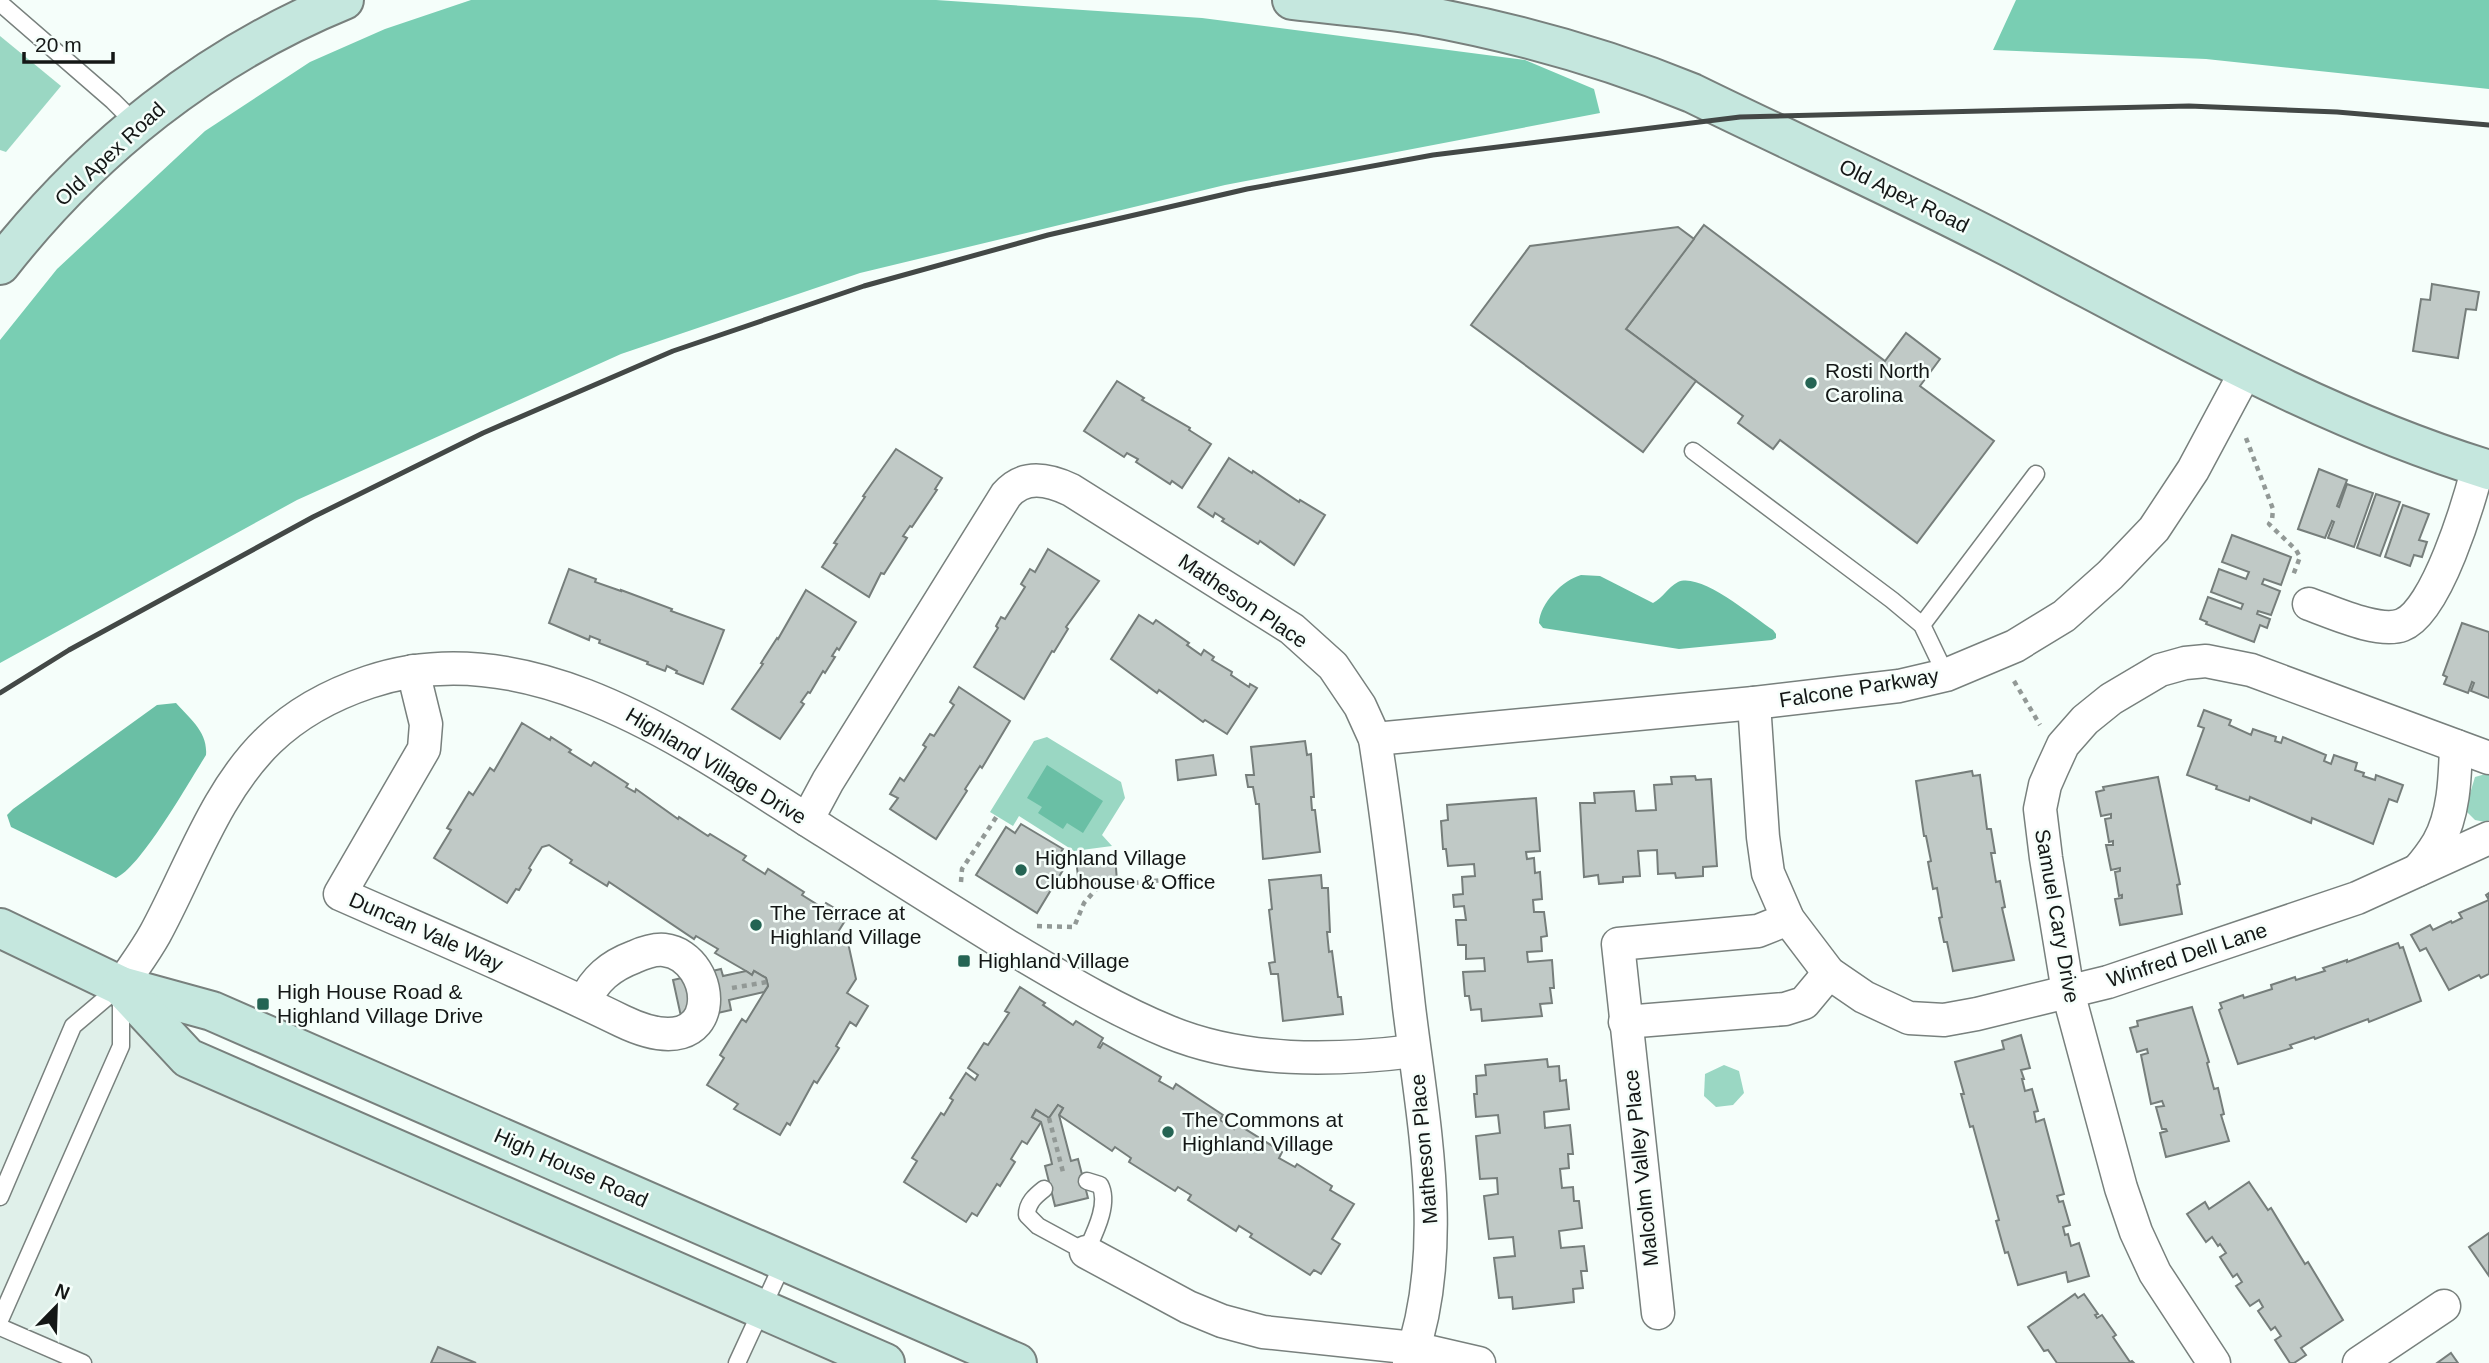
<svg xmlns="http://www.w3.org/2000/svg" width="2489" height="1363" viewBox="0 0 2489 1363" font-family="Helvetica,sans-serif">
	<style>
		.built { fill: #e0f0ea }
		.green { fill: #9ad7c3 }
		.forest { fill: #79ceb3 }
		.water { fill: #6abfa5 }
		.building { fill: #c0c9c6; stroke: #767e7b; stroke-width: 2 }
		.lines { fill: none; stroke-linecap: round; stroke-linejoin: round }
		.lane-casing { stroke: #78807d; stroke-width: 19 }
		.street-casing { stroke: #78807d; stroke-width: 35 }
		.secondary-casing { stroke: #78807d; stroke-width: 42 }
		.path { stroke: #929996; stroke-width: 4.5; stroke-dasharray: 5 5; stroke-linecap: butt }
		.lane { stroke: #fff; stroke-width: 16 }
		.street { stroke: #fff; stroke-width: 32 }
		.secondary { stroke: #c5e7de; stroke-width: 38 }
		.rail { stroke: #434846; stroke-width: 5 }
		.poi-dot { fill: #246453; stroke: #f5fefa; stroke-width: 2.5 }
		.labels { text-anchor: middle; stroke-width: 5; stroke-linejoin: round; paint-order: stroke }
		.street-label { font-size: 21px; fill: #141716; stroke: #f5fefa }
		.poi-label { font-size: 21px; fill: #141716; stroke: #f5fefa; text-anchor: start }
	</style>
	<rect width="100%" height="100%" fill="#f5fefa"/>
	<path class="built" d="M 0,928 L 121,986 L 188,1058 L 882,1363 L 0,1363 Z"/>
	<g class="green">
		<path d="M 0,36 L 61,86 L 6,152 L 0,150 Z"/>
		<path d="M 1047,737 L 1121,782 L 1125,798 L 1102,835 L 1112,846 L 1074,851 L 1019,816 L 1013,826 L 990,812 L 1034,741 Z"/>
		<path d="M 2489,773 L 2489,820 L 2485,822 L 2475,820 L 2465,810 L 2475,777 Z"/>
		<path d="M 1724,1065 L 1739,1071 L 1744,1093 L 1733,1105 L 1716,1107 L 1704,1096 L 1705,1074 Z"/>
	</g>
	<g class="forest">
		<path d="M 471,0 L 936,0 L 1202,18 L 1525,60 L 1594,89 L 1600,113 L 1225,185 L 860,273 L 621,354 L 297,500 L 0,663 L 0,340 L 57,269 L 205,131 L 310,62 L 385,29 Z"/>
		<path d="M 2016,0 L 2489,0 L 2489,89 L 2206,59 L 1993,50 Z"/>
	</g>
	<g class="water">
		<path d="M 1581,575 L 1600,576 L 1653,603 C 1663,598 1668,587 1678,582 C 1701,572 1753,617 1773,630 L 1776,634 L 1776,638 L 1772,640 L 1679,649 L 1543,628 L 1539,623 C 1540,603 1563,580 1581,575 Z"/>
		<path d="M 176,703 C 190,719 208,732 206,755 C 189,782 141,867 116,878 L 11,827 L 7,815 L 13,809 L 157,705 Z"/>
		<path d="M 1047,765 L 1103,801 L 1083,833 L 1067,823 L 1063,829 L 1038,813 L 1042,807 L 1027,798 Z"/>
	</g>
	<g class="building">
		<path d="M 1704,225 L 1885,361 L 1906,333 L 1940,359 L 1920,386 L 1994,441 L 1917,543 L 1780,440 L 1773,449 L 1738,423 L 1743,416 L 1626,329 Z"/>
		<path d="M 1678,227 L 1694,239 L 1626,329 L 1696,381 L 1643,452 L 1471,325 L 1530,246 Z"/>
		<path d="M 2432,284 L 2479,292 L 2476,310 L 2466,309 L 2458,358 L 2413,351 L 2421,299 L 2430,300 Z"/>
		<path d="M 1117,381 L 1144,398 L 1142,400 L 1190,428 L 1189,430 L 1211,444 L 1182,488 L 1172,481 L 1170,484 L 1136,462 L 1138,459 L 1127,453 L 1124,457 L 1084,431 Z"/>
		<path d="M 896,449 L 942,478 L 935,489 L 937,490 L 912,527 L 910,526 L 903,536 L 907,538 L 884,574 L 881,573 L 869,597 L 822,567 L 837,544 L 834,543 L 865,497 L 863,496 Z"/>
		<path d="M 1229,458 L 1252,473 L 1253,471 L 1299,502 L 1300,500 L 1325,515 L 1294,565 L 1260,541 L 1258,544 L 1222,521 L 1224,519 L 1215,513 L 1213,517 L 1198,507 Z"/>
		<path d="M 2319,469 L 2347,480 L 2337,506 L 2339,507 L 2347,484 L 2373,493 L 2354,547 L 2328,538 L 2334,522 L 2332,521 L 2325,538 L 2298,529 Z"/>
		<path d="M 2376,494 L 2400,502 L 2380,556 L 2357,548 Z"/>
		<path d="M 2403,505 L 2429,514 L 2419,540 L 2427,542 L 2422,557 L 2414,555 L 2410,566 L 2385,557 Z"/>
		<path d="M 2232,535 L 2291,557 L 2281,585 L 2264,579 L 2262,584 L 2280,591 L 2271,615 L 2258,611 L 2257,614 L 2270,619 L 2267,628 L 2260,625 L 2254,642 L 2206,624 L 2207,622 L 2200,619 L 2208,597 L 2241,609 L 2243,604 L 2211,592 L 2219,569 L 2246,579 L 2249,572 L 2222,562 Z"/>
		<path d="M 1048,549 L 1099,581 L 1066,627 L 1068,629 L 1054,652 L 1052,651 L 1024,699 L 974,667 L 998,628 L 996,626 L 1001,617 L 1005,619 L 1025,587 L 1021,584 L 1030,569 L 1035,572 Z"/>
		<path d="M 569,569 L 596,579 L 595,582 L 621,591 L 621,590 L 672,609 L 671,611 L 724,630 L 703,684 L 676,673 L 677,671 L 667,666 L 665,671 L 647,664 L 648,662 L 599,643 L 600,640 L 590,636 L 589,640 L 549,623 Z"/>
		<path d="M 806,590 L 856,622 L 839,650 L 837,648 L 832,656 L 835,657 L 825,673 L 823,671 L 810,693 L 808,692 L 801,702 L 804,704 L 780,739 L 732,709 L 763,664 L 761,663 L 777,638 L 778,639 Z"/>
		<path d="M 1139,615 L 1153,624 L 1156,620 L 1189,643 L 1187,645 L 1201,655 L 1204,650 L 1214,657 L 1212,660 L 1232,672 L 1231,675 L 1249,687 L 1250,684 L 1257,688 L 1227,734 L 1205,720 L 1203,722 L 1159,690 L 1157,693 L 1111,659 Z"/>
		<path d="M 2462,623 L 2489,632 L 2489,698 L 2471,691 L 2474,683 L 2472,682 L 2468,693 L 2444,684 L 2447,677 L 2443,675 Z"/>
		<path d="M 959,687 L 1010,721 L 982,768 L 980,766 L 965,789 L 967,791 L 936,839 L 890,809 L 898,798 L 890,794 L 900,778 L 904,781 L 926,747 L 923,745 L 930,734 L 934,736 L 954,705 L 950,702 Z"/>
		<path d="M 2204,710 L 2231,720 L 2229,725 L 2251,735 L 2253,729 L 2276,737 L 2275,741 L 2281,743 L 2283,737 L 2326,755 L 2324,761 L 2331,764 L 2334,755 L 2357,763 L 2355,770 L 2364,773 L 2363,776 L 2375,780 L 2376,775 L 2403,785 L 2397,802 L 2389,799 L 2373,844 L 2312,818 L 2311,823 L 2250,797 L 2249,801 L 2216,789 L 2217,786 L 2187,775 L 2204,728 L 2198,726 Z"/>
		<path d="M 522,723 L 550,740 L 551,737 L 571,750 L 569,752 L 591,766 L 594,762 L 628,784 L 626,787 L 635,792 L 636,789 L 678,819 L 679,817 L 708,836 L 710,834 L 746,856 L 743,860 L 765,874 L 768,869 L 804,892 L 802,895 L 823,908 L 826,903 L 848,916 L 838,932 L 847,938 L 856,979 L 847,993 L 868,1006 L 856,1026 L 850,1022 L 836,1046 L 839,1048 L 817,1083 L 814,1081 L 790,1125 L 787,1123 L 780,1135 L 734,1109 L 738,1104 L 707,1085 L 724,1058 L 720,1055 L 742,1019 L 746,1022 L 768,986 L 766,978 L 754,971 L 752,975 L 746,971 L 715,953 L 718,949 L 696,936 L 694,939 L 609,882 L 607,886 L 570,863 L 572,860 L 549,845 L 542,847 L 529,868 L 531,870 L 519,890 L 516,889 L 507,903 L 434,858 L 451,830 L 447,828 L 469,792 L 473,795 L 490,768 L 494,771 Z"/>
		<path d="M 1305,741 L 1307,755 L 1311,754 L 1314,797 L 1311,797 L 1312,810 L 1315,810 L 1320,852 L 1263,859 L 1259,804 L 1256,804 L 1253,787 L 1248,787 L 1246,775 L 1254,775 L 1251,747 Z"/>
		<path d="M 1213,755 L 1216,775 L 1178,780 L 1176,760 Z"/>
		<path d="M 1972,771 L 1973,776 L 1980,775 L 1987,829 L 1991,829 L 1995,853 L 1991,853 L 1996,882 L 2000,881 L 2005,907 L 2002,908 L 2014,960 L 1953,971 L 1947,942 L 1944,942 L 1939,918 L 1942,917 L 1937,888 L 1933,889 L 1928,862 L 1931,861 L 1926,836 L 1924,836 L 1916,781 Z"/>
		<path d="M 1695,776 L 1696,780 L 1711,779 L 1717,866 L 1703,867 L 1703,876 L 1676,878 L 1675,873 L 1658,874 L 1657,850 L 1638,851 L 1640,876 L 1623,877 L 1623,882 L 1599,884 L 1598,875 L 1584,877 L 1580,803 L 1595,803 L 1594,793 L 1634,791 L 1636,811 L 1656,810 L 1654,785 L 1672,784 L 1671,777 Z"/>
		<path d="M 2158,777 L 2180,884 L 2177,885 L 2182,914 L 2120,925 L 2115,899 L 2122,898 L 2122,895 L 2119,896 L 2115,872 L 2120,871 L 2120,868 L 2111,870 L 2106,845 L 2113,845 L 2113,841 L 2109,842 L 2105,819 L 2111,818 L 2111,814 L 2101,816 L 2096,792 L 2104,790 L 2103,787 Z"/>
		<path d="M 1536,798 L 1540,851 L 1526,852 L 1527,859 L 1534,858 L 1535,873 L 1540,872 L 1542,899 L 1533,900 L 1534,912 L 1544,912 L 1547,936 L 1541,937 L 1542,951 L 1527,952 L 1528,962 L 1552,960 L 1554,988 L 1550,988 L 1552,1003 L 1540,1004 L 1542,1016 L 1482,1021 L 1481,1009 L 1471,1010 L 1469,996 L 1465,996 L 1463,972 L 1485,971 L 1484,958 L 1466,959 L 1466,945 L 1458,945 L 1456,920 L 1466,920 L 1464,906 L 1454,907 L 1453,895 L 1463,894 L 1462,877 L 1475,876 L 1474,864 L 1448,866 L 1446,849 L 1443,849 L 1441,821 L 1448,820 L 1447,805 Z"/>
		<path d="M 1021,824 L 1063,849 L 1056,859 L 1066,865 L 1037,913 L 976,875 L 1006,827 L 1015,833 Z"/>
		<path d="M 1115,855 L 1117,881 L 1079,886 L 1076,859 Z"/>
		<path d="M 1321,875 L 1322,888 L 1328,888 L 1330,932 L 1327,932 L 1329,952 L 1332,951 L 1338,997 L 1341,997 L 1343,1014 L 1283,1021 L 1278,974 L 1271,974 L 1269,963 L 1275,962 L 1269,910 L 1272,909 L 1269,880 Z"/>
		<path d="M 2489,893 L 2489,974 L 2481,978 L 2479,975 L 2449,990 L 2426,948 L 2420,951 L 2411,935 L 2430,925 L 2433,930 L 2451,921 L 2452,923 L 2462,918 L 2459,913 L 2489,900 L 2486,895 Z"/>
		<path d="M 2398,943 L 2400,948 L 2403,947 L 2421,1001 L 2369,1022 L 2368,1019 L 2315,1039 L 2314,1037 L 2290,1045 L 2292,1048 L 2238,1064 L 2219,1010 L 2222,1008 L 2220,1003 L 2243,995 L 2244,998 L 2272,989 L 2271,985 L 2295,977 L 2296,980 L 2325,971 L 2323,968 L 2347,960 L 2347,962 Z"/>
		<path d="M 721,969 L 723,976 L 746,971 L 752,975 L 754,971 L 766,978 L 768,986 L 764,992 L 729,1000 L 731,1010 L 682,1021 L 673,980 Z"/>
		<path d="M 1020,987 L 1045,1003 L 1043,1005 L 1073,1025 L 1076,1021 L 1103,1038 L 1098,1047 L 1100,1048 L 1103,1043 L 1161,1077 L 1159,1081 L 1173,1089 L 1176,1084 L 1223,1115 L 1220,1120 L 1234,1129 L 1237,1124 L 1282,1152 L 1279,1158 L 1295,1167 L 1297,1164 L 1332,1186 L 1330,1190 L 1354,1204 L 1332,1239 L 1340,1244 L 1321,1274 L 1314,1270 L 1310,1275 L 1250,1237 L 1252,1234 L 1239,1226 L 1236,1231 L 1188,1200 L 1191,1195 L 1178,1187 L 1175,1191 L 1129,1162 L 1131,1158 L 1115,1147 L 1112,1151 L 1059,1115 L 1063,1108 L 1058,1105 L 1049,1118 L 1036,1110 L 1032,1117 L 1041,1122 L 1027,1144 L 1022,1141 L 1011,1159 L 1015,1162 L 1000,1186 L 997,1184 L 977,1216 L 972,1213 L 966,1222 L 904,1182 L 917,1161 L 912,1158 L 941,1113 L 944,1115 L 953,1100 L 950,1098 L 966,1073 L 975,1080 L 978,1075 L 968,1068 L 984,1043 L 988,1045 L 1009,1013 L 1005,1011 Z"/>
		<path d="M 2192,1007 L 2209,1062 L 2207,1063 L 2214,1089 L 2218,1088 L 2224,1114 L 2221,1115 L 2229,1141 L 2166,1157 L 2160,1133 L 2167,1131 L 2166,1129 L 2162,1129 L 2156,1107 L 2164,1106 L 2162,1101 L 2151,1104 L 2141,1055 L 2148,1053 L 2147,1049 L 2137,1052 L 2130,1028 L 2138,1026 L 2137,1021 Z"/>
		<path d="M 2021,1035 L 2030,1068 L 2021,1070 L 2024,1079 L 2022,1079 L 2025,1091 L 2032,1089 L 2038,1111 L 2034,1112 L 2036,1122 L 2044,1119 L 2064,1194 L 2057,1196 L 2059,1202 L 2063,1201 L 2070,1225 L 2063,1227 L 2065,1235 L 2068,1234 L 2071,1246 L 2079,1243 L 2089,1276 L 2068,1282 L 2066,1272 L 2018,1285 L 2008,1252 L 2005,1253 L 1996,1221 L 1999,1220 L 1973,1126 L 1970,1127 L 1961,1094 L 1964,1094 L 1955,1062 L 2004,1049 L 2002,1041 Z"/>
		<path d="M 1547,1059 L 1548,1067 L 1559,1066 L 1560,1081 L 1566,1080 L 1569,1109 L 1544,1112 L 1545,1128 L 1570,1125 L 1573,1154 L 1568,1154 L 1569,1168 L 1560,1169 L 1562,1188 L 1573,1187 L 1574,1201 L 1579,1201 L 1582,1228 L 1559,1231 L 1561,1248 L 1584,1246 L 1587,1271 L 1581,1271 L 1583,1288 L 1573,1289 L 1574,1302 L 1513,1309 L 1512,1297 L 1499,1298 L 1494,1258 L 1515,1256 L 1513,1237 L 1489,1239 L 1484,1196 L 1498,1194 L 1497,1178 L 1480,1179 L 1476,1136 L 1500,1133 L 1498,1115 L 1476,1117 L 1474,1094 L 1477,1094 L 1476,1076 L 1486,1075 L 1485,1065 Z"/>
		<path d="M 1058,1105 L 1063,1108 L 1059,1115 L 1071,1161 L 1078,1159 L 1088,1198 L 1055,1206 L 1045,1166 L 1052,1164 L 1050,1155 L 1041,1122 L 1032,1117 L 1036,1110 L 1049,1118 Z"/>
		<path d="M 2249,1182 L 2268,1210 L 2271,1208 L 2305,1264 L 2308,1262 L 2343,1320 L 2301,1348 L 2306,1355 L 2294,1363 L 2290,1363 L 2275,1340 L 2281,1336 L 2275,1327 L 2271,1330 L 2258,1311 L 2263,1307 L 2259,1300 L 2250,1306 L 2236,1286 L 2242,1282 L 2237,1274 L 2233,1277 L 2220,1257 L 2226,1253 L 2220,1244 L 2218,1246 L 2212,1237 L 2206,1242 L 2187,1214 L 2205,1202 L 2209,1209 Z"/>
		<path d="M 2489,1233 L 2489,1276 L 2469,1247 Z"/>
		<path d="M 2075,1294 L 2078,1298 L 2084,1294 L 2098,1314 L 2095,1315 L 2097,1318 L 2102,1315 L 2116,1335 L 2113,1337 L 2130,1362 L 2132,1361 L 2134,1363 L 2057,1363 L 2048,1350 L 2044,1351 L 2028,1327 Z"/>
		<path d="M 438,1347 L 476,1363 L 431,1363 Z"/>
		<path d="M 2451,1353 L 2458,1363 L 2437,1363 Z"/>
	</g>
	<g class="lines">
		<g class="lane-casing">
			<g id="lane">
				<path d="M 0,3 L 113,101 L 136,124"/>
				<path d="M 1693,451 L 1892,600 L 1922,625 L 1946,675"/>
				<path d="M 1922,625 L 2036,474"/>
				<path d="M 1044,1189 C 1035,1196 1027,1203 1027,1215 L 1038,1226 L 1086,1252 C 1094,1234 1110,1204 1100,1185 L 1087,1181"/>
				<path d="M 0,1197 L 73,1026 L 119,987"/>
				<path d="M 0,1320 L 121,1046 L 121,995"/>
				<path d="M 0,1327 L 83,1363"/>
				<path d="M 737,1363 L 784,1261"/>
			</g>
		</g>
		<g class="street-casing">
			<g id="street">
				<path d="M 2309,604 C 2332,612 2379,634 2402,625 C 2437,612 2469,502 2478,467"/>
				<path d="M 413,671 L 426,724 L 424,749 L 340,894 C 435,936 530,976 622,1021 C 728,1072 719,956 664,950 C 654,949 643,953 634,957 C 610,966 595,979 584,1002"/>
				<path d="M 1754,703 L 1763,837 L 1768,873 L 1788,919 L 1829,973 L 1864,997 L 1909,1018 L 1944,1020 L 1977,1014 L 2108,982 L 2357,898 L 2489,838"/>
				<path d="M 1375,739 L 1754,703 L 1899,686 L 1946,675 L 2015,646 L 2064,616 L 2110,575 L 2154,529 L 2193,470 L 2246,371"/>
				<path d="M 807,820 L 828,781 L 1006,495 C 1024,474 1048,479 1071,490 L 1292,629 L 1333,666 L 1360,706 L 1375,739 C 1389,828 1399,917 1409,1007 C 1423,1122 1450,1251 1409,1363"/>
				<path d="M 2418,870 C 2425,862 2432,853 2438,843 C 2454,815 2455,778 2456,746"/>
				<path d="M 121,986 C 132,969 145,952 155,934 C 190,870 215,792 269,740 C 297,713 333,694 369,682 C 533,627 695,750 826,832 C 888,871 949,910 1011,948 C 1062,978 1113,1009 1169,1032 C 1245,1063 1334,1061 1414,1051"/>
				<path d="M 1625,1022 L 1785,1009 L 1804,1003 L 1829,973"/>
				<path d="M 1086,1252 L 1188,1307 L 1222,1321 L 1263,1332 L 1414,1348 L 1479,1363"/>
				<path d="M 1658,1313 L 1618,944 L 1758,931 L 1788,919"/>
				<path d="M 2214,1363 L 2155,1273 L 2136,1232 L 2121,1188 L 2068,992 L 2046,858 L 2040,809 L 2045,785 L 2052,769 L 2063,745 L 2085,720 L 2111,699 L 2160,670 L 2185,663 L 2206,661 L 2251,670 L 2489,758"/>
				<path d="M 2359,1363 L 2444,1306"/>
			</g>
		</g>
		<g class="secondary-casing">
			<g id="secondary">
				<path d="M 1292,0 C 1335,5 1378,8 1420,15 C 1514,32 1604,57 1692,93 C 1798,145 1906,193 2011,248 C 2167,329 2320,418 2489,470"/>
				<path d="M 0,265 C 91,149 207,56 344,0"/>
				<path d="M 0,928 L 121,986 L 212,1011 L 1017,1363"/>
				<path d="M 121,986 L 188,1058 L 885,1363"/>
			</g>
		</g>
		<g class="path">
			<path d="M 2246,438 L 2273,509 L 2272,520 L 2269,524 L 2296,550 L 2300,557 L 2292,578"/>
			<path d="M 2014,681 L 2040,725"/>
			<path d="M 961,882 L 962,869 L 997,816"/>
			<path d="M 1037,926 L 1074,927 L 1084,903 L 1098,887 L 1162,880"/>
			<path d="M 732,988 L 767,982"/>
			<path d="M 1049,1118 L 1064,1176"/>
		</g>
		<use href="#lane" class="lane"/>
		<use href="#street" class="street"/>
		<use href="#secondary" class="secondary"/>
		<path class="rail" d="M 0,693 L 69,650 L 313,517 L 483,433 L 673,351 L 864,286 L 1048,235 L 1247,189 L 1433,155 L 1740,117 L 2189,106 L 2337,112 L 2489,125"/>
	</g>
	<g class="poi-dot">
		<circle cx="1811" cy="383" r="7"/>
		<circle cx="1021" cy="870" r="7"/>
		<circle cx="756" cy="925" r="7"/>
		<rect x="957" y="954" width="14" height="14" rx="3.5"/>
		<rect x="256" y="997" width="14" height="14" rx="3.5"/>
		<circle cx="1168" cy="1132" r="7"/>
	</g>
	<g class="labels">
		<g class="street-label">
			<text transform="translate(110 154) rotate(-43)" y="7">Old Apex Road</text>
			<text transform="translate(1904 196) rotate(26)" y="7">Old Apex Road</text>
			<text transform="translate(1243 601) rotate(34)" y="7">Matheson Place</text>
			<text transform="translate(1859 688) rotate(-9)" y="7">Falcone Parkway</text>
			<text transform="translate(716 766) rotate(31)" y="7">Highland Village Drive</text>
			<text transform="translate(2057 916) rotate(80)" y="7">Samuel Cary Drive</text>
			<text transform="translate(426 932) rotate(24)" y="7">Duncan Vale Way</text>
			<text transform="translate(2187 955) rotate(-18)" y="7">Winfred Dell Lane</text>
			<text transform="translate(1424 1149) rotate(-95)" y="7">Matheson Place</text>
			<text transform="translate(571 1168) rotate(24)" y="7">High House Road</text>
			<text transform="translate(1641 1168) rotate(-96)" y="7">Malcolm Valley Place</text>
		</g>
		<g class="poi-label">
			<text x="1825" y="378">Rosti North<tspan x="1825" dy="24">Carolina</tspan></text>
			<text x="1035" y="865">Highland Village<tspan x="1035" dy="24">Clubhouse &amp; Office</tspan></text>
			<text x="770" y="920">The Terrace at<tspan x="770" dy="24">Highland Village</tspan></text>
			<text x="978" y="968">Highland Village</text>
			<text x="277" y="999">High House Road &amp;<tspan x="277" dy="24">Highland Village Drive</tspan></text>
			<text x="1182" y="1127">The Commons at<tspan x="1182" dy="24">Highland Village</tspan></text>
		</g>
	</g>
	<g transform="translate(56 1307) rotate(23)" stroke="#f5fefa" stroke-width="5" paint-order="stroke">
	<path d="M0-5L12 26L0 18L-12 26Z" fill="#141716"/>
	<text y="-10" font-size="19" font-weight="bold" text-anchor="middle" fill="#141716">N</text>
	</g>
	<path d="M24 52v10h89v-10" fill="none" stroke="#141716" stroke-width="3.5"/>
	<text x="35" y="52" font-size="21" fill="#141716" stroke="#f5fefa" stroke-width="5" paint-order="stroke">20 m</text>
</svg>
